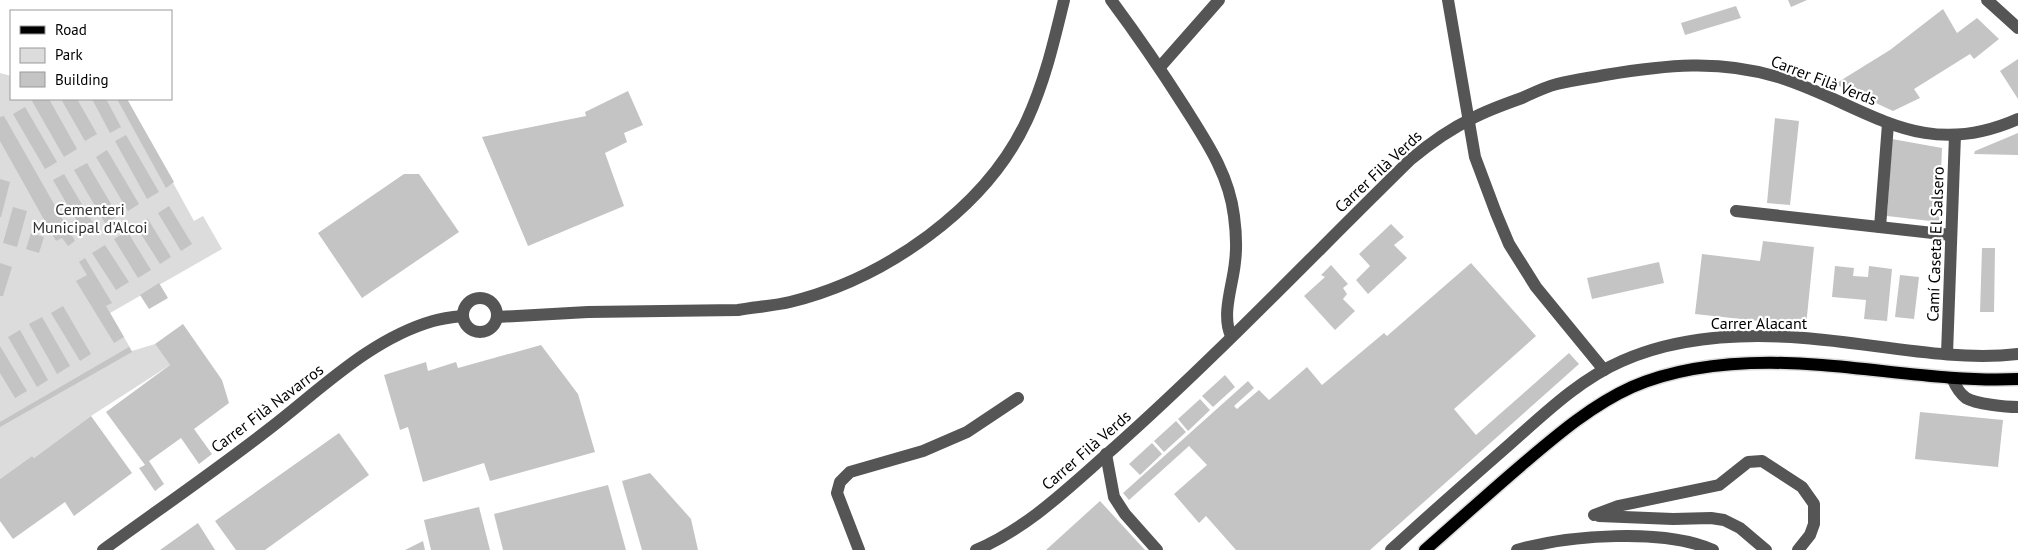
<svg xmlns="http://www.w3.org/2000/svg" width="2018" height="550" viewBox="0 0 2018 550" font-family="'PT Sans',sans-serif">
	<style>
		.green { fill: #dcdcdc }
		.building { fill: #c4c4c4 }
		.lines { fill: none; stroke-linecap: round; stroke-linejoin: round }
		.major-casing { stroke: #dbdbdb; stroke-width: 15 }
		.minor { stroke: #555; stroke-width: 12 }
		.major { stroke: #000; stroke-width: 12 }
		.labels { text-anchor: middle; stroke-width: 4.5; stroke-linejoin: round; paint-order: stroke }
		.street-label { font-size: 16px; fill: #000; stroke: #fff }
		.park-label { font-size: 16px; fill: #333; stroke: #fff }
	</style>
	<rect width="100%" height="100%" fill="#fff"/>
	<path class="green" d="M 0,73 L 11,76 L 11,99 L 127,99 L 194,221 L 203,216 L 222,249 L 110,313 L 132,351 L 155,344 L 170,365 L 91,416 L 34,458 L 32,456 L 0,479 Z"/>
	<g class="building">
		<path d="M 1788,0 L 1807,0 L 1791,7 Z"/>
		<path d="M 1736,6 L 1741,18 L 1685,35 L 1681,23 Z"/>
		<path d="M 1943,9 L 1957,33 L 1977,18 L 1999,39 L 1974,59 L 1970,54 L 1914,89 L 1920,98 L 1893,111 L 1835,84 L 1890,50 Z"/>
		<path d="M 2018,59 L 2018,99 L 2000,71 Z"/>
		<path d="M 628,91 L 643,125 L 624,133 L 627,142 L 605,153 L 624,206 L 528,246 L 482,137 L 586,116 L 585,112 Z"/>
		<path d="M 35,99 L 49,99 L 77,149 L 64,157 L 32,101 Z"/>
		<path d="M 61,99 L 77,99 L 97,134 L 85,141 Z"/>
		<path d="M 92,99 L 106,99 L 121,127 L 110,133 Z"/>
		<path d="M 117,99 L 127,99 L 174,182 L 166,188 Z"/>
		<path d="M 25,107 L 57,162 L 45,169 L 13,114 Z"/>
		<path d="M 4,116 L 75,241 L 68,246 L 62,238 L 56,241 L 0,141 L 0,117 Z"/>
		<path d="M 1775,118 L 1799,121 L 1790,205 L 1767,203 Z"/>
		<path d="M 2018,133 L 2018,155 L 1974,154 L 1975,151 Z"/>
		<path d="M 126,135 L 159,192 L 147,199 L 115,141 Z"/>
		<path d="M 1892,139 L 1942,148 L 1939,222 L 1887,216 Z"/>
		<path d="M 107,150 L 139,204 L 128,211 L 96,157 Z"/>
		<path d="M 87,163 L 118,216 L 105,223 L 74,170 Z"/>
		<path d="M 64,174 L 96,228 L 85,235 L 53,180 Z"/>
		<path d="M 404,174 L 419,174 L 459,232 L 362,298 L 318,233 Z"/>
		<path d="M 0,179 L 10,182 L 1,217 L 0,217 Z"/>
		<path d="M 169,206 L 192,244 L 181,251 L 158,213 Z"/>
		<path d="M 13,207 L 27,211 L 17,247 L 3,243 Z"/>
		<path d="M 148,219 L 171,257 L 160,264 L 136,226 Z"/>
		<path d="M 1391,224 L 1404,237 L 1394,245 L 1407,258 L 1368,294 L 1356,280 L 1370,266 L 1359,254 Z"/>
		<path d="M 127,231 L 151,270 L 138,278 L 114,239 Z"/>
		<path d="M 31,233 L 44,237 L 39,253 L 26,249 Z"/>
		<path d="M 1763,241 L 1814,247 L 1806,326 L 1695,314 L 1702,254 L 1760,261 Z"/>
		<path d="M 105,245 L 129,282 L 116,290 L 92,253 Z"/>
		<path d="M 1982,248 L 1995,248 L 1994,312 L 1980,312 Z"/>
		<path d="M 85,258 L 112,303 L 106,306 L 124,337 L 114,343 L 76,281 L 87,275 L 79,262 Z"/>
		<path d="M 1659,262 L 1664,283 L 1592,299 L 1587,278 Z"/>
		<path d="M 0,263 L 12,267 L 3,296 L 0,296 Z"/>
		<path d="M 1471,263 L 1536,336 L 1454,409 L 1476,435 L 1569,353 L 1579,364 L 1370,550 L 1236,550 L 1206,516 L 1199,523 L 1174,494 L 1207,465 L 1189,446 L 1129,500 L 1123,493 L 1248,381 L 1254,388 L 1234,406 L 1237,409 L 1259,390 L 1269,400 L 1307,367 L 1322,385 L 1384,333 L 1387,336 Z"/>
		<path d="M 1331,265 L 1348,284 L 1343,288 L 1347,294 L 1343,299 L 1355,311 L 1335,330 L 1304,296 L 1325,277 L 1321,275 Z"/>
		<path d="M 1835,266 L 1854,268 L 1853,276 L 1868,277 L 1869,266 L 1892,269 L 1887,321 L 1864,319 L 1866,300 L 1832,297 Z"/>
		<path d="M 1900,275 L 1919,277 L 1914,319 L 1895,317 Z"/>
		<path d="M 159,283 L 168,298 L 149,309 L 140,295 Z"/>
		<path d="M 63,306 L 91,354 L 80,361 L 51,313 Z"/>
		<path d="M 42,317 L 70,366 L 57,374 L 29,324 Z"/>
		<path d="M 183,324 L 222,380 L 229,403 L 194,429 L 212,454 L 199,464 L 181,438 L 149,461 L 164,484 L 155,491 L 139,468 L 145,465 L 106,412 L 170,365 L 155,344 Z"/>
		<path d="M 20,330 L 48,380 L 37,387 L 8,337 Z"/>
		<path d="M 541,345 L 578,394 L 595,452 L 490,481 L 484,463 L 423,482 L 408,427 L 400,430 L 384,375 L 426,362 L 428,371 L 456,362 L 458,368 Z"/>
		<path d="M 0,346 L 27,391 L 15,398 L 0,373 Z"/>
		<path d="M 129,347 L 132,352 L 0,427 L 0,422 Z"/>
		<path d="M 1225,375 L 1235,387 L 1213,407 L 1202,396 Z"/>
		<path d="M 1200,399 L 1210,410 L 1188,431 L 1178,419 Z"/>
		<path d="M 1920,412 L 2003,420 L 1998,467 L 1915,459 Z"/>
		<path d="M 91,416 L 132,473 L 74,516 L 65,502 L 13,539 L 0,521 L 0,479 L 32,456 L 34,458 Z"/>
		<path d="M 1176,421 L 1186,432 L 1164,452 L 1154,441 Z"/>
		<path d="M 339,433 L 369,475 L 265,550 L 236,550 L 215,521 Z"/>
		<path d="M 1152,443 L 1162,454 L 1140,475 L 1129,464 Z"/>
		<path d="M 650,473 L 691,519 L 698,550 L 642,550 L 622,481 Z"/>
		<path d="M 608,485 L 626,550 L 503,550 L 494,514 Z"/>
		<path d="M 1100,501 L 1145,550 L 1046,550 Z"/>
		<path d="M 479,507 L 490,550 L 431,550 L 424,520 Z"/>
		<path d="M 198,523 L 215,550 L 160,550 Z"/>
		<path d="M 423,541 L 425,550 L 405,550 Z"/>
	</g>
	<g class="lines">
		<g class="major-casing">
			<path id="major" d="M 1425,550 C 1458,521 1491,491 1524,463 C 1557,435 1592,405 1632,387 C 1690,362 1760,360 1822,365 C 1887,370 1952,382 2018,379"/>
		</g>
		<g class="minor">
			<path d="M 1111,0 C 1137,35 1161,70 1184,106 C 1206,141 1229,174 1234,216 C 1236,231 1237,247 1235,262 C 1233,285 1221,314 1231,336"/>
			<path d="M 1448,0 L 1475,157 L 1496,213 L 1509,244 L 1536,287 L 1604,370"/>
			<path d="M 1987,0 L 2018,28"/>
			<path d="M 1160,67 L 1219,0"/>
			<path d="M 1736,211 L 1951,235"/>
			<path d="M 1880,227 L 1888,124"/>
			<circle cx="480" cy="315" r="17"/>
			<path d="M 497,317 L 588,312 L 738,310 C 755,307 773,306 790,302 C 884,279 986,209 1027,120 C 1045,81 1054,41 1064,0"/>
			<path d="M 1947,354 L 1955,135"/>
			<path d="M 1952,378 C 1955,385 1959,393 1966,398 C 1976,404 2006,407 2018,407"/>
			<path d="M 1106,454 L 1114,497 L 1125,514 L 1157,550"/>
			<path d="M 1594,515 L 1618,506 L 1719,485 L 1748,462 L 1762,461 L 1802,487 L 1814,504 L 1814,524 L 1810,535 L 1798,550"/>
			<path d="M 1599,516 L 1673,519 L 1711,518 L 1724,520 L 1740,528 L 1766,550"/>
			<path d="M 103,550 C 158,510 215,471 269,429 C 320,390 370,339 433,321 C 443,318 453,317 463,316"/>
			<path d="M 859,550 L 837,493 L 840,482 L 850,472 L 923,451 L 967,432 L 1018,398"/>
			<path d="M 976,550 C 1030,527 1071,485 1115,447 C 1217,356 1312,256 1410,160 C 1429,144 1450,129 1473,118 C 1488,110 1505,104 1522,98 C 1533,93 1545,87 1557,84 C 1573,80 1589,78 1605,75 C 1665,65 1719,59 1778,77 C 1867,105 1919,163 2018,119"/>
			<path d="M 1391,550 C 1430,514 1470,479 1510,444 C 1544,414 1580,379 1622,361 C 1679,336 1742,333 1804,338 C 1873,343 1950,362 2018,354"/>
			<path d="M 1517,550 C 1568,535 1664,528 1713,550"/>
		</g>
		<use href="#major" class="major"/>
	</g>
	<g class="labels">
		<g class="street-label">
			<text transform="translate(1824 80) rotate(21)" y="6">Carrer Filà Verds</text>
			<text transform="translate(1378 171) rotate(-43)" y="6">Carrer Filà Verds</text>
			<text transform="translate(1935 244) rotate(-88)" y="6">Camí Caseta El Salsero</text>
			<text x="1759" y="329">Carrer Alacant</text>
			<text transform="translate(267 408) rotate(-37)" y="6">Carrer Filà Navarros</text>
			<text transform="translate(1086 450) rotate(-41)" y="6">Carrer Filà Verds</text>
		</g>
		<g class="park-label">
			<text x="90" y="215">Cementeri<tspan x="90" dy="18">Municipal d'Alcoi</tspan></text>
		</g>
	</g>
	<rect x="10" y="10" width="162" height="90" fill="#ffffff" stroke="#999999"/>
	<rect x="20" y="26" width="25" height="8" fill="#000000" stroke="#999999"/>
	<text x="55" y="35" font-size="15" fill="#000000">Road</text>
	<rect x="20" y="48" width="25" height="15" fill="#dcdcdc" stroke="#999999"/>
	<text x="55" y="60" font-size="15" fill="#000000">Park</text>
	<rect x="20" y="72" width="25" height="15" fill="#c4c4c4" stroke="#999999"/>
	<text x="55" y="85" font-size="15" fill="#000000">Building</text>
</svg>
